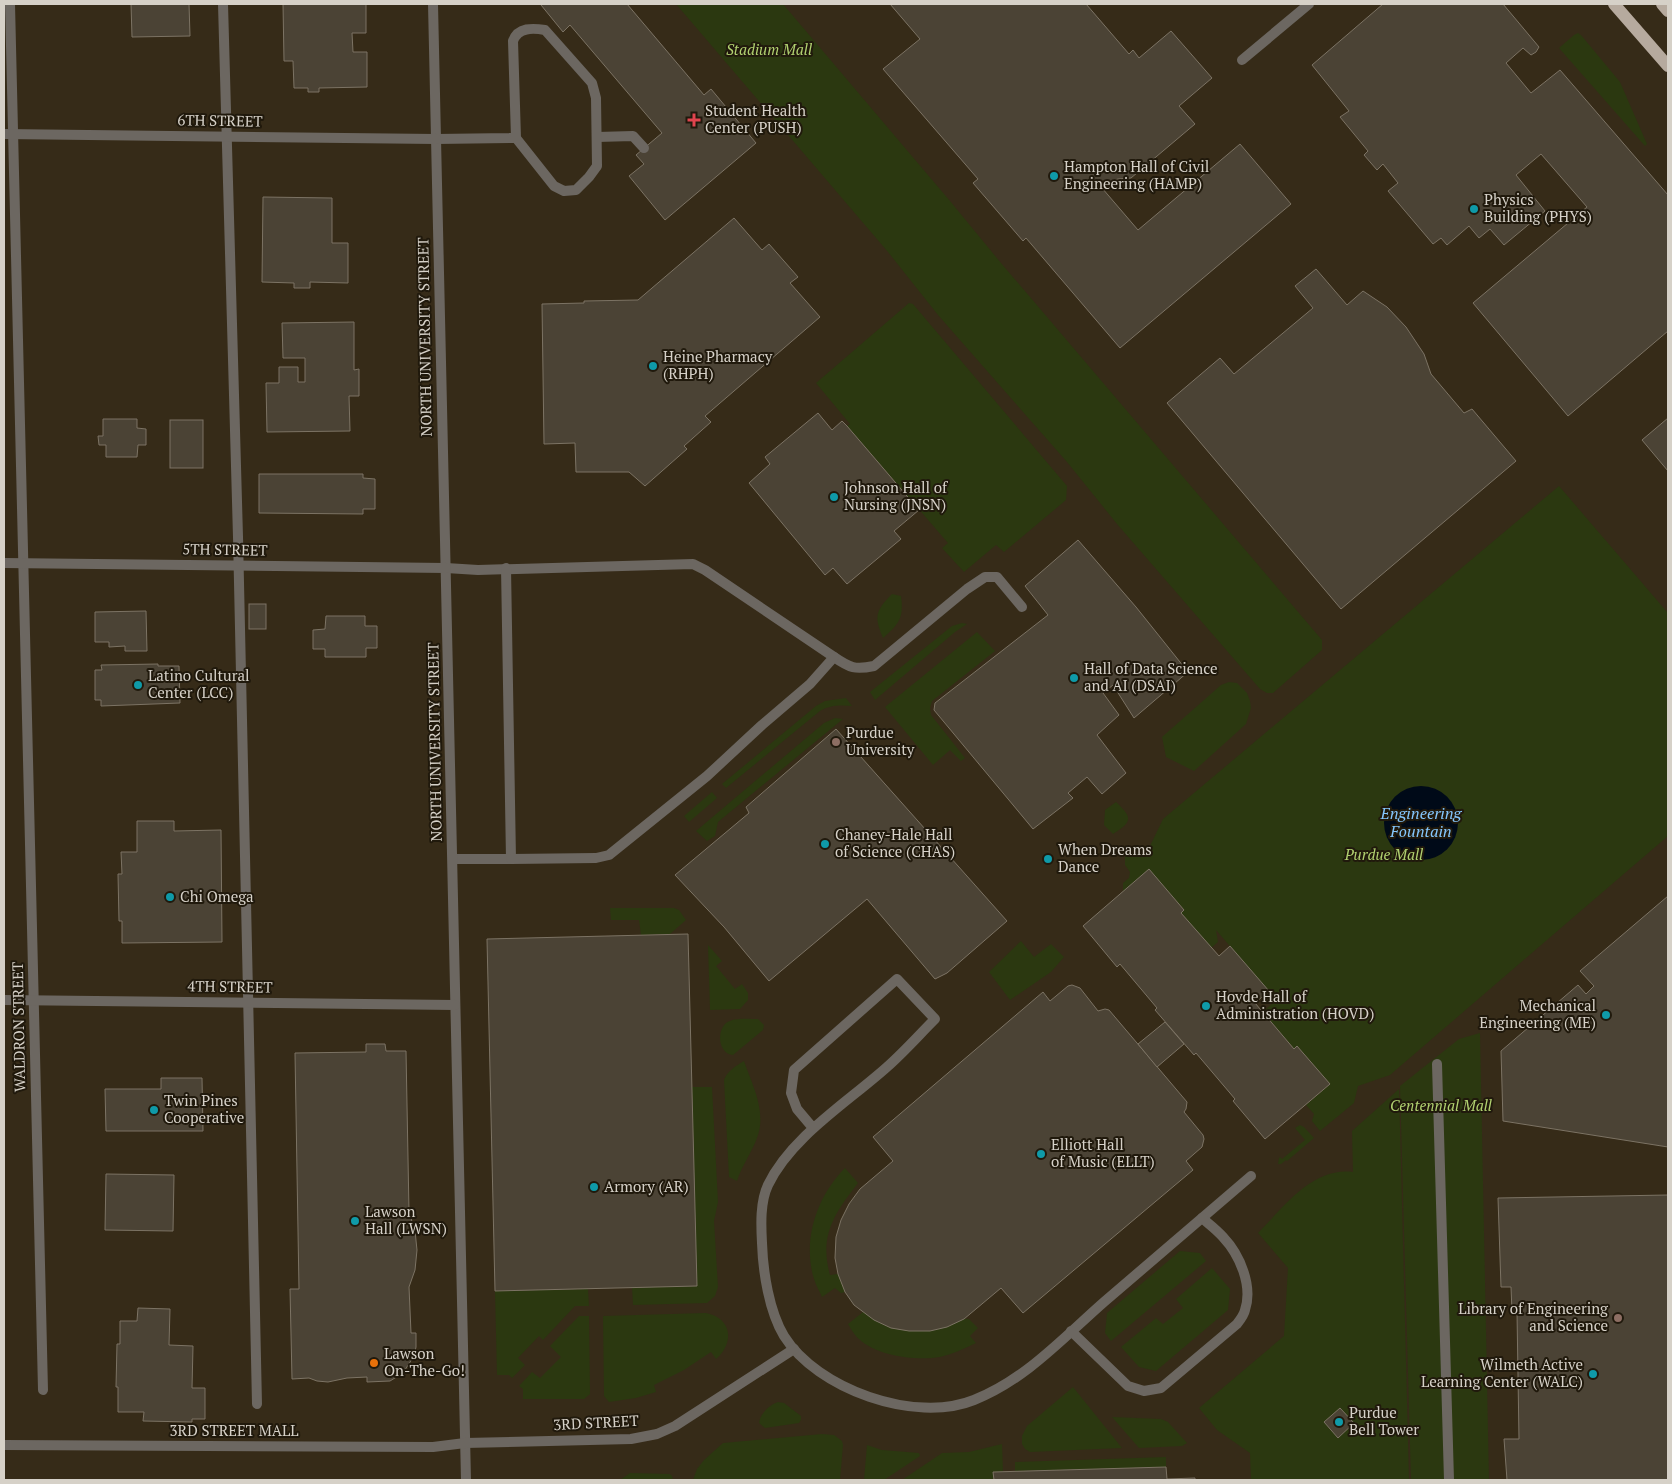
<svg xmlns="http://www.w3.org/2000/svg" width="1672" height="1484" viewBox="0 0 1672 1484" font-family="'PT Serif',serif">
	<style>
		.built { fill: #362b18 }
		.green { fill: #2b3810 }
		.water { fill: #000a18 }
		.building { fill: #4b4335; stroke: #7c7364 }
		.lines { fill: none; stroke-linecap: round; stroke-linejoin: round }
		.lane { stroke: #6c6761; stroke-width: 10 }
		.street { stroke: #6c6761; stroke-width: 10 }
		.primary { stroke: #b6aa9e; stroke-width: 12 }
		.health-dot { fill: #e0444e; stroke: #20190c; stroke-width: 2 }
		.culture-dot { fill: #0f9aa8; stroke: #20190c; stroke-width: 2 }
		.education-dot { fill: #8d6e63; stroke: #20190c; stroke-width: 2 }
		.food-dot { fill: #e8710a; stroke: #20190c; stroke-width: 2 }
		.labels { text-anchor: middle; stroke-width: 4; stroke-linejoin: round; paint-order: stroke }
		.park-label { font-size: 15px; font-style: italic; fill: #b1d170; stroke: #20190c }
		.poi-label { font-size: 15px; fill: #d6d1c8; stroke: #20190c; text-anchor: start }
		.street-label { font-size: 15px; fill: #d6d1c8; stroke: #20190c }
		.water-label { font-size: 16px; font-style: italic; fill: #85c7fd; stroke: #20190c }
	</style>
	<rect width="100%" height="100%" fill="#2a2315"/>
	<rect class="built" x="4" y="4" width="1664" height="1476"/>
	<g class="green">
		<path d="M 676,4 L 783,4 L 950,201 L 1001,263 L 1322,640 L 1322,650 L 1273,693 L 1267,693 L 1260,689 L 1117,524 L 1067,462 L 938,315 L 888,252 Z"/>
		<path d="M 1578,33 L 1581,35 L 1620,82 L 1647,144 L 1645,146 L 1559,48 L 1574,35 Z"/>
		<path d="M 909,303 L 913,304 L 1067,486 L 1066,500 L 1004,552 L 996,545 L 964,572 L 942,548 L 948,543 L 847,426 L 850,424 L 816,383 Z"/>
		<path d="M 1559,486 L 1668,613 L 1668,836 L 1390,1075 L 1358,1086 L 1354,1103 L 1320,1131 L 1312,1121 L 1314,1114 L 1306,1105 L 1330,1084 L 1297,1046 L 1294,1049 L 1263,1012 L 1276,1000 L 1216,930 L 1218,942 L 1211,948 L 1181,913 L 1184,910 L 1149,870 L 1123,892 L 1123,883 L 1129,878 L 1130,872 L 1125,865 L 1125,856 C 1133,849 1140,846 1150,846 L 1163,819 Z"/>
		<path d="M 892,594 L 901,596 C 904,618 899,624 883,638 C 874,617 875,611 892,594 Z"/>
		<path d="M 962,623 L 967,624 L 955,632 L 875,700 L 870,692 L 952,626 Z"/>
		<path d="M 977,632 L 995,651 L 932,701 L 930,708 L 931,715 L 965,758 L 961,761 L 950,750 L 933,765 L 885,707 Z"/>
		<path d="M 1229,682 L 1237,683 L 1247,693 L 1250,701 L 1251,708 L 1246,724 L 1194,771 L 1166,757 L 1162,737 L 1221,685 Z"/>
		<path d="M 846,698 L 852,706 C 840,705 830,705 820,711 L 726,788 L 722,784 L 816,706 L 825,701 Z"/>
		<path d="M 835,718 L 843,719 L 718,822 L 715,836 L 707,841 L 696,831 L 824,723 Z"/>
		<path d="M 712,792 L 717,798 L 689,822 L 684,816 Z"/>
		<path d="M 1116,802 C 1133,818 1132,822 1113,834 L 1104,825 L 1105,810 Z"/>
		<path d="M 610,908 L 674,908 L 679,910 L 686,920 L 670,934 L 641,935 L 639,920 L 611,920 Z"/>
		<path d="M 1021,941 L 1034,957 L 1051,944 L 1064,957 L 1051,972 L 1010,1000 L 989,972 Z"/>
		<path d="M 708,945 L 722,961 L 716,966 L 735,989 L 742,984 L 748,993 L 748,1000 L 740,1009 L 710,1010 Z"/>
		<path d="M 758,1019 L 764,1025 L 763,1030 L 733,1055 C 719,1054 716,1032 726,1023 C 734,1017 749,1019 758,1019 Z"/>
		<path d="M 1480,1033 L 1489,1480 L 1411,1480 L 1400,1086 L 1459,1039 Z"/>
		<path d="M 744,1061 C 752,1084 766,1110 758,1135 C 753,1151 742,1165 737,1181 L 729,1177 L 724,1080 C 728,1070 736,1066 744,1061 Z"/>
		<path d="M 692,1087 L 712,1087 L 718,1202 L 714,1221 L 718,1287 L 715,1296 L 707,1303 L 633,1305 L 632,1287 L 697,1286 Z"/>
		<path d="M 1399,1089 L 1409,1480 L 1251,1480 L 1250,1453 L 1217,1430 L 1199,1408 L 1284,1336 L 1288,1268 L 1258,1233 C 1284,1207 1312,1167 1353,1172 L 1352,1131 Z"/>
		<path d="M 1300,1125 L 1304,1127 L 1314,1138 L 1287,1161 L 1286,1160 L 1281,1164 L 1278,1164 L 1279,1158 L 1280,1157 L 1282,1159 L 1305,1140 L 1295,1128 Z"/>
		<path d="M 845,1168 L 858,1183 C 834,1214 819,1236 830,1275 L 838,1274 L 845,1292 L 841,1293 L 835,1288 L 822,1297 C 820,1292 816,1286 814,1279 C 802,1240 817,1196 845,1168 Z"/>
		<path d="M 1180,1251 L 1200,1253 L 1206,1261 L 1111,1341 L 1105,1333 L 1107,1313 Z"/>
		<path d="M 1212,1268 L 1230,1289 L 1228,1310 L 1156,1371 L 1139,1367 L 1121,1347 L 1156,1318 L 1163,1324 L 1183,1308 L 1176,1299 Z"/>
		<path d="M 588,1289 L 589,1306 L 575,1306 L 543,1340 L 539,1336 L 518,1358 L 525,1365 L 512,1378 L 509,1375 L 497,1375 L 495,1291 Z"/>
		<path d="M 863,1312 L 969,1319 L 978,1328 L 970,1336 L 976,1343 C 964,1349 952,1354 940,1357 C 916,1361 877,1356 859,1339 C 855,1336 851,1329 848,1324 Z"/>
		<path d="M 706,1313 C 732,1318 735,1343 716,1359 L 711,1352 L 684,1370 L 654,1385 L 656,1392 L 636,1398 L 609,1402 L 604,1396 L 603,1316 Z"/>
		<path d="M 579,1316 L 589,1316 L 590,1394 L 584,1399 L 523,1399 L 523,1389 L 519,1386 L 532,1372 L 540,1378 L 561,1357 L 550,1346 Z"/>
		<path d="M 1073,1387 L 1122,1448 L 1030,1452 L 1025,1449 L 1022,1444 L 1022,1436 L 1027,1426 Z"/>
		<path d="M 778,1402 L 784,1403 L 801,1416 L 801,1420 L 799,1423 L 765,1428 L 759,1423 C 760,1414 769,1405 778,1402 Z"/>
		<path d="M 1112,1417 L 1161,1419 L 1168,1422 L 1187,1443 L 1182,1446 L 1139,1448 Z"/>
		<path d="M 822,1434 L 834,1435 L 842,1441 L 843,1445 L 840,1480 L 693,1480 L 697,1469 L 704,1460 L 723,1443 Z"/>
		<path d="M 1002,1444 L 1003,1472 L 993,1472 L 994,1480 L 902,1480 L 942,1453 L 969,1452 Z"/>
		<path d="M 867,1445 L 882,1450 L 919,1453 L 920,1456 L 884,1480 L 864,1480 Z"/>
		<path d="M 1166,1457 L 1166,1467 L 1015,1471 L 1015,1462 Z"/>
		<path d="M 630,1473 L 670,1474 L 672,1476 L 673,1480 L 620,1480 Z"/>
	</g>
	<circle class="water" cx="1421" cy="823" r="37"/>
	<g class="building">
		<path d="M 131,4 L 189,4 L 190,36 L 132,37 Z"/>
		<path d="M 283,4 L 366,4 L 366,33 L 352,33 L 353,52 L 367,52 L 367,87 L 319,88 L 319,92 L 308,92 L 308,88 L 294,88 L 293,61 L 284,61 Z"/>
		<path d="M 542,4 L 627,4 L 704,95 L 711,89 L 756,143 L 665,220 L 629,176 L 644,164 L 636,155 L 662,133 L 570,25 L 563,32 L 541,5 Z"/>
		<path d="M 890,4 L 1086,4 L 1129,54 L 1133,50 L 1139,58 L 1171,31 L 1212,78 L 1179,106 L 1195,124 L 1131,178 L 1118,179 L 1108,182 L 1102,188 L 1138,230 L 1240,144 L 1291,204 L 1120,348 L 1026,238 L 1023,241 L 973,183 L 978,179 L 883,69 L 920,39 Z"/>
		<path d="M 1383,4 L 1503,4 L 1539,47 L 1536,52 L 1531,55 L 1523,48 L 1506,63 L 1531,93 L 1560,70 L 1668,195 L 1668,331 L 1568,416 L 1473,303 L 1587,207 L 1541,154 L 1516,175 L 1545,211 L 1504,245 L 1490,229 L 1479,238 L 1469,226 L 1447,245 L 1441,238 L 1433,244 L 1388,191 L 1398,183 L 1383,164 L 1377,170 L 1364,155 L 1368,151 L 1340,117 L 1349,111 L 1312,65 Z"/>
		<path d="M 263,197 L 332,198 L 332,243 L 348,243 L 348,283 L 310,282 L 310,288 L 294,288 L 294,283 L 262,282 Z"/>
		<path d="M 734,218 L 762,250 L 769,244 L 798,277 L 790,283 L 820,317 L 705,416 L 711,422 L 684,446 L 687,449 L 645,486 L 629,472 L 576,472 L 575,443 L 544,444 L 542,304 L 584,303 L 584,301 L 638,300 Z"/>
		<path d="M 1316,269 L 1347,305 L 1363,291 L 1387,307 L 1406,327 L 1424,354 L 1431,374 L 1464,413 L 1472,409 L 1516,461 L 1341,609 L 1167,403 L 1220,358 L 1234,374 L 1313,308 L 1295,286 Z"/>
		<path d="M 354,322 L 354,370 L 359,369 L 359,396 L 349,396 L 350,431 L 267,432 L 266,383 L 279,383 L 279,367 L 298,367 L 298,382 L 305,382 L 305,358 L 283,358 L 282,323 Z"/>
		<path d="M 818,413 L 832,430 L 842,421 L 847,426 L 919,510 L 894,531 L 901,539 L 847,584 L 833,568 L 825,575 L 749,483 L 770,464 L 765,457 Z"/>
		<path d="M 1668,418 L 1668,471 L 1642,440 Z"/>
		<path d="M 103,419 L 137,419 L 137,428 L 146,429 L 146,445 L 138,445 L 137,457 L 106,457 L 106,445 L 99,445 L 98,436 L 103,436 Z"/>
		<rect x="170" y="420" width="33" height="48"/>
		<path d="M 259,474 L 363,474 L 363,478 L 375,479 L 375,509 L 363,509 L 363,514 L 259,513 Z"/>
		<path d="M 1078,540 L 1136,607 L 1188,672 L 1134,718 L 1113,685 L 1103,693 L 1119,715 L 1097,735 L 1126,773 L 1102,794 L 1087,777 L 1068,793 L 1073,798 L 1033,829 L 934,710 L 935,703 L 1048,615 L 1025,586 Z"/>
		<rect x="249" y="604" width="17" height="25"/>
		<path d="M 146,611 L 147,651 L 125,651 L 125,646 L 109,647 L 109,642 L 95,642 L 95,612 Z"/>
		<path d="M 326,616 L 365,616 L 365,626 L 377,626 L 377,648 L 366,648 L 366,657 L 325,657 L 325,649 L 313,649 L 313,630 L 325,629 Z"/>
		<path d="M 158,664 L 158,666 L 179,666 L 180,703 L 101,706 L 101,700 L 95,700 L 95,670 L 102,670 L 101,665 Z"/>
		<path d="M 836,729 L 1007,921 L 947,973 L 935,979 L 867,899 L 769,981 L 724,927 L 675,875 L 749,813 L 746,807 Z"/>
		<path d="M 137,821 L 174,821 L 174,831 L 221,830 L 222,942 L 122,943 L 122,921 L 119,921 L 118,874 L 122,874 L 121,852 L 137,852 Z"/>
		<path d="M 1149,869 L 1184,910 L 1181,913 L 1219,956 L 1230,946 L 1269,991 L 1255,1003 L 1294,1049 L 1297,1046 L 1330,1084 L 1265,1139 L 1233,1101 L 1235,1099 L 1196,1053 L 1194,1055 L 1155,1010 L 1157,1008 L 1120,964 L 1117,967 L 1083,926 Z"/>
		<path d="M 1668,896 L 1668,1147 L 1503,1121 L 1501,1051 L 1578,985 L 1586,994 L 1594,986 L 1580,971 Z"/>
		<path d="M 688,934 L 697,1286 L 495,1291 L 487,939 Z"/>
		<path d="M 1072,985 L 1080,988 L 1098,1011 L 1105,1009 L 1109,1010 L 1187,1102 L 1186,1109 L 1184,1112 L 1203,1135 L 1204,1139 L 1202,1147 L 1186,1161 L 1193,1170 L 1023,1313 L 1001,1288 L 964,1319 L 947,1327 L 930,1331 L 909,1331 L 891,1328 L 874,1320 L 854,1305 L 845,1292 L 838,1274 L 835,1258 L 836,1237 L 841,1220 L 849,1204 L 860,1189 L 893,1161 L 873,1137 L 1043,992 L 1050,1001 L 1068,986 Z"/>
		<path d="M 1165,1022 L 1184,1044 L 1157,1067 L 1138,1044 Z"/>
		<path d="M 366,1044 L 385,1044 L 386,1051 L 406,1051 L 409,1212 L 415,1231 L 417,1250 L 415,1270 L 409,1287 L 411,1333 L 416,1333 L 416,1347 L 414,1356 L 403,1373 L 390,1381 L 367,1382 L 367,1377 L 347,1378 L 328,1382 L 317,1381 L 309,1378 L 292,1379 L 290,1289 L 299,1289 L 295,1053 L 366,1052 Z"/>
		<path d="M 161,1078 L 202,1078 L 203,1131 L 106,1131 L 105,1089 L 161,1089 Z"/>
		<path d="M 106,1174 L 174,1175 L 173,1231 L 105,1230 Z"/>
		<path d="M 1668,1195 L 1668,1480 L 1507,1480 L 1504,1439 L 1519,1439 L 1517,1312 L 1512,1312 L 1511,1287 L 1501,1287 L 1498,1198 Z"/>
		<path d="M 138,1308 L 170,1309 L 169,1345 L 193,1346 L 192,1388 L 205,1388 L 205,1419 L 192,1419 L 192,1422 L 143,1421 L 144,1412 L 118,1412 L 118,1387 L 116,1387 L 117,1344 L 120,1344 L 120,1321 L 137,1321 Z"/>
		<path d="M 1340,1408 L 1354,1423 L 1338,1438 L 1324,1422 Z"/>
		<path d="M 1166,1467 L 1167,1479 L 1195,1478 L 1195,1480 L 994,1480 L 993,1472 Z"/>
	</g>
	<g class="lines">
		<g class="lane">
			<path d="M 223,4 L 238,537 L 257,1404"/>
			<path d="M 1242,60 L 1309,4"/>
			<path d="M 597,137 L 633,136 L 644,148"/>
			<path d="M 436,139 L 516,138 L 513,41 C 518,27 533,28 545,30 L 592,83 L 596,98 L 597,166 L 589,177 L 576,190 L 564,191 L 554,186 L 516,138"/>
			<path d="M 446,568 L 478,570 L 693,564 L 705,570 L 834,657 C 850,668 855,670 874,666 L 967,589 L 985,577 L 997,577 L 1022,607"/>
			<path d="M 453,859 L 511,859 L 506,568"/>
			<path d="M 511,859 L 596,858 L 609,855 L 707,776 L 762,725 L 810,684 L 834,657"/>
			<path d="M 813,1128 L 797,1109 L 791,1093 L 794,1070 L 897,979 L 935,1019 C 919,1035 904,1052 887,1067 C 848,1102 791,1137 768,1185 C 760,1202 761,1225 762,1243 C 763,1272 769,1311 784,1336 C 817,1389 915,1424 974,1400 C 1025,1380 1063,1338 1104,1302 C 1153,1260 1202,1218 1251,1176"/>
			<path d="M 1071,1331 L 1128,1386 L 1144,1391 L 1161,1388 L 1237,1324 C 1240,1320 1244,1315 1245,1310 C 1253,1286 1240,1255 1223,1237 C 1217,1230 1209,1224 1202,1218"/>
		</g>
		<g class="street">
			<path d="M 10,4 L 43,1390"/>
			<path d="M 433,4 L 466,1480"/>
			<path d="M 4,134 L 436,139"/>
			<path d="M 4,563 L 446,568"/>
			<path d="M 4,1000 L 455,1005"/>
			<path d="M 1437,1064 L 1449,1480"/>
			<path d="M 4,1445 L 433,1447 L 465,1443 L 631,1439 L 657,1434 L 675,1426 L 794,1349"/>
		</g>
		<g class="primary">
			<path d="M 1614,4 L 1668,66"/>
			<path d="M 1662,4 L 1668,11"/>
		</g>
	</g>
	<path class="health-dot" d="M691.5 112.5h5v5h5v5h-5v5h-5v-5h-5v-5h5z"/>
	<g class="culture-dot">
		<circle cx="1054" cy="176" r="5"/>
		<circle cx="1474" cy="209" r="5"/>
		<circle cx="653" cy="366" r="5"/>
		<circle cx="834" cy="497" r="5"/>
		<circle cx="1074" cy="678" r="5"/>
		<circle cx="138" cy="685" r="5"/>
		<circle cx="825" cy="844" r="5"/>
		<circle cx="1048" cy="859" r="5"/>
		<circle cx="170" cy="897" r="5"/>
		<circle cx="1206" cy="1006" r="5"/>
		<circle cx="1606" cy="1015" r="5"/>
		<circle cx="154" cy="1110" r="5"/>
		<circle cx="1041" cy="1154" r="5"/>
		<circle cx="594" cy="1187" r="5"/>
		<circle cx="355" cy="1221" r="5"/>
		<circle cx="1593" cy="1374" r="5"/>
		<circle cx="1339" cy="1422" r="5"/>
	</g>
	<g class="education-dot">
		<circle cx="836" cy="742" r="5"/>
		<circle cx="1618" cy="1318" r="5"/>
	</g>
	<circle class="food-dot" cx="374" cy="1363" r="5"/>
	<g class="labels">
		<g class="park-label">
			<text x="769" y="55">Stadium Mall</text>
			<text x="1384" y="860">Purdue Mall</text>
			<text x="1441" y="1111">Centennial Mall</text>
		</g>
		<g class="poi-label">
			<text x="705" y="116">Student Health<tspan x="705" dy="17">Center (PUSH)</tspan></text>
			<text x="1064" y="172">Hampton Hall of Civil<tspan x="1064" dy="17">Engineering (HAMP)</tspan></text>
			<text x="1484" y="205">Physics<tspan x="1484" dy="17">Building (PHYS)</tspan></text>
			<text x="663" y="362">Heine Pharmacy<tspan x="663" dy="17">(RHPH)</tspan></text>
			<text x="844" y="493">Johnson Hall of<tspan x="844" dy="17">Nursing (JNSN)</tspan></text>
			<text x="1084" y="674">Hall of Data Science<tspan x="1084" dy="17">and AI (DSAI)</tspan></text>
			<text x="148" y="681">Latino Cultural<tspan x="148" dy="17">Center (LCC)</tspan></text>
			<text x="846" y="738">Purdue<tspan x="846" dy="17">University</tspan></text>
			<text x="835" y="840">Chaney-Hale Hall<tspan x="835" dy="17">of Science (CHAS)</tspan></text>
			<text x="1058" y="855">When Dreams<tspan x="1058" dy="17">Dance</tspan></text>
			<text x="180" y="902">Chi Omega</text>
			<text x="1216" y="1002">Hovde Hall of<tspan x="1216" dy="17">Administration (HOVD)</tspan></text>
			<text x="1596" y="1011" text-anchor="end">Mechanical<tspan x="1596" dy="17">Engineering (ME)</tspan></text>
			<text x="164" y="1106">Twin Pines<tspan x="164" dy="17">Cooperative</tspan></text>
			<text x="1051" y="1150">Elliott Hall<tspan x="1051" dy="17">of Music (ELLT)</tspan></text>
			<text x="604" y="1192">Armory (AR)</text>
			<text x="365" y="1217">Lawson<tspan x="365" dy="17">Hall (LWSN)</tspan></text>
			<text x="1608" y="1314" text-anchor="end">Library of Engineering<tspan x="1608" dy="17">and Science</tspan></text>
			<text x="384" y="1359">Lawson<tspan x="384" dy="17">On-The-Go!</tspan></text>
			<text x="1583" y="1370" text-anchor="end">Wilmeth Active<tspan x="1583" dy="17">Learning Center (WALC)</tspan></text>
			<text x="1349" y="1418">Purdue<tspan x="1349" dy="17">Bell Tower</tspan></text>
		</g>
		<g class="street-label">
			<text transform="translate(220 121) rotate(1)" y="5">6TH STREET</text>
			<text transform="translate(425 337) rotate(-91)" y="5">NORTH UNIVERSITY STREET</text>
			<text transform="translate(225 550) rotate(1)" y="5">5TH STREET</text>
			<text transform="translate(435 742) rotate(-91)" y="5">NORTH UNIVERSITY STREET</text>
			<text transform="translate(230 987) rotate(1)" y="5">4TH STREET</text>
			<text transform="translate(19 1027) rotate(-91)" y="5">WALDRON STREET</text>
			<text transform="translate(596 1423) rotate(-3)" y="5">3RD STREET</text>
			<text x="234" y="1436">3RD STREET MALL</text>
		</g>
		<g class="water-label">
			<text x="1421" y="819">Engineering<tspan x="1421" dy="18">Fountain</tspan></text>
		</g>
	</g>
	<rect width="1672" height="1484" fill="none" stroke="#d6d1c8" stroke-width="10"/>
</svg>
